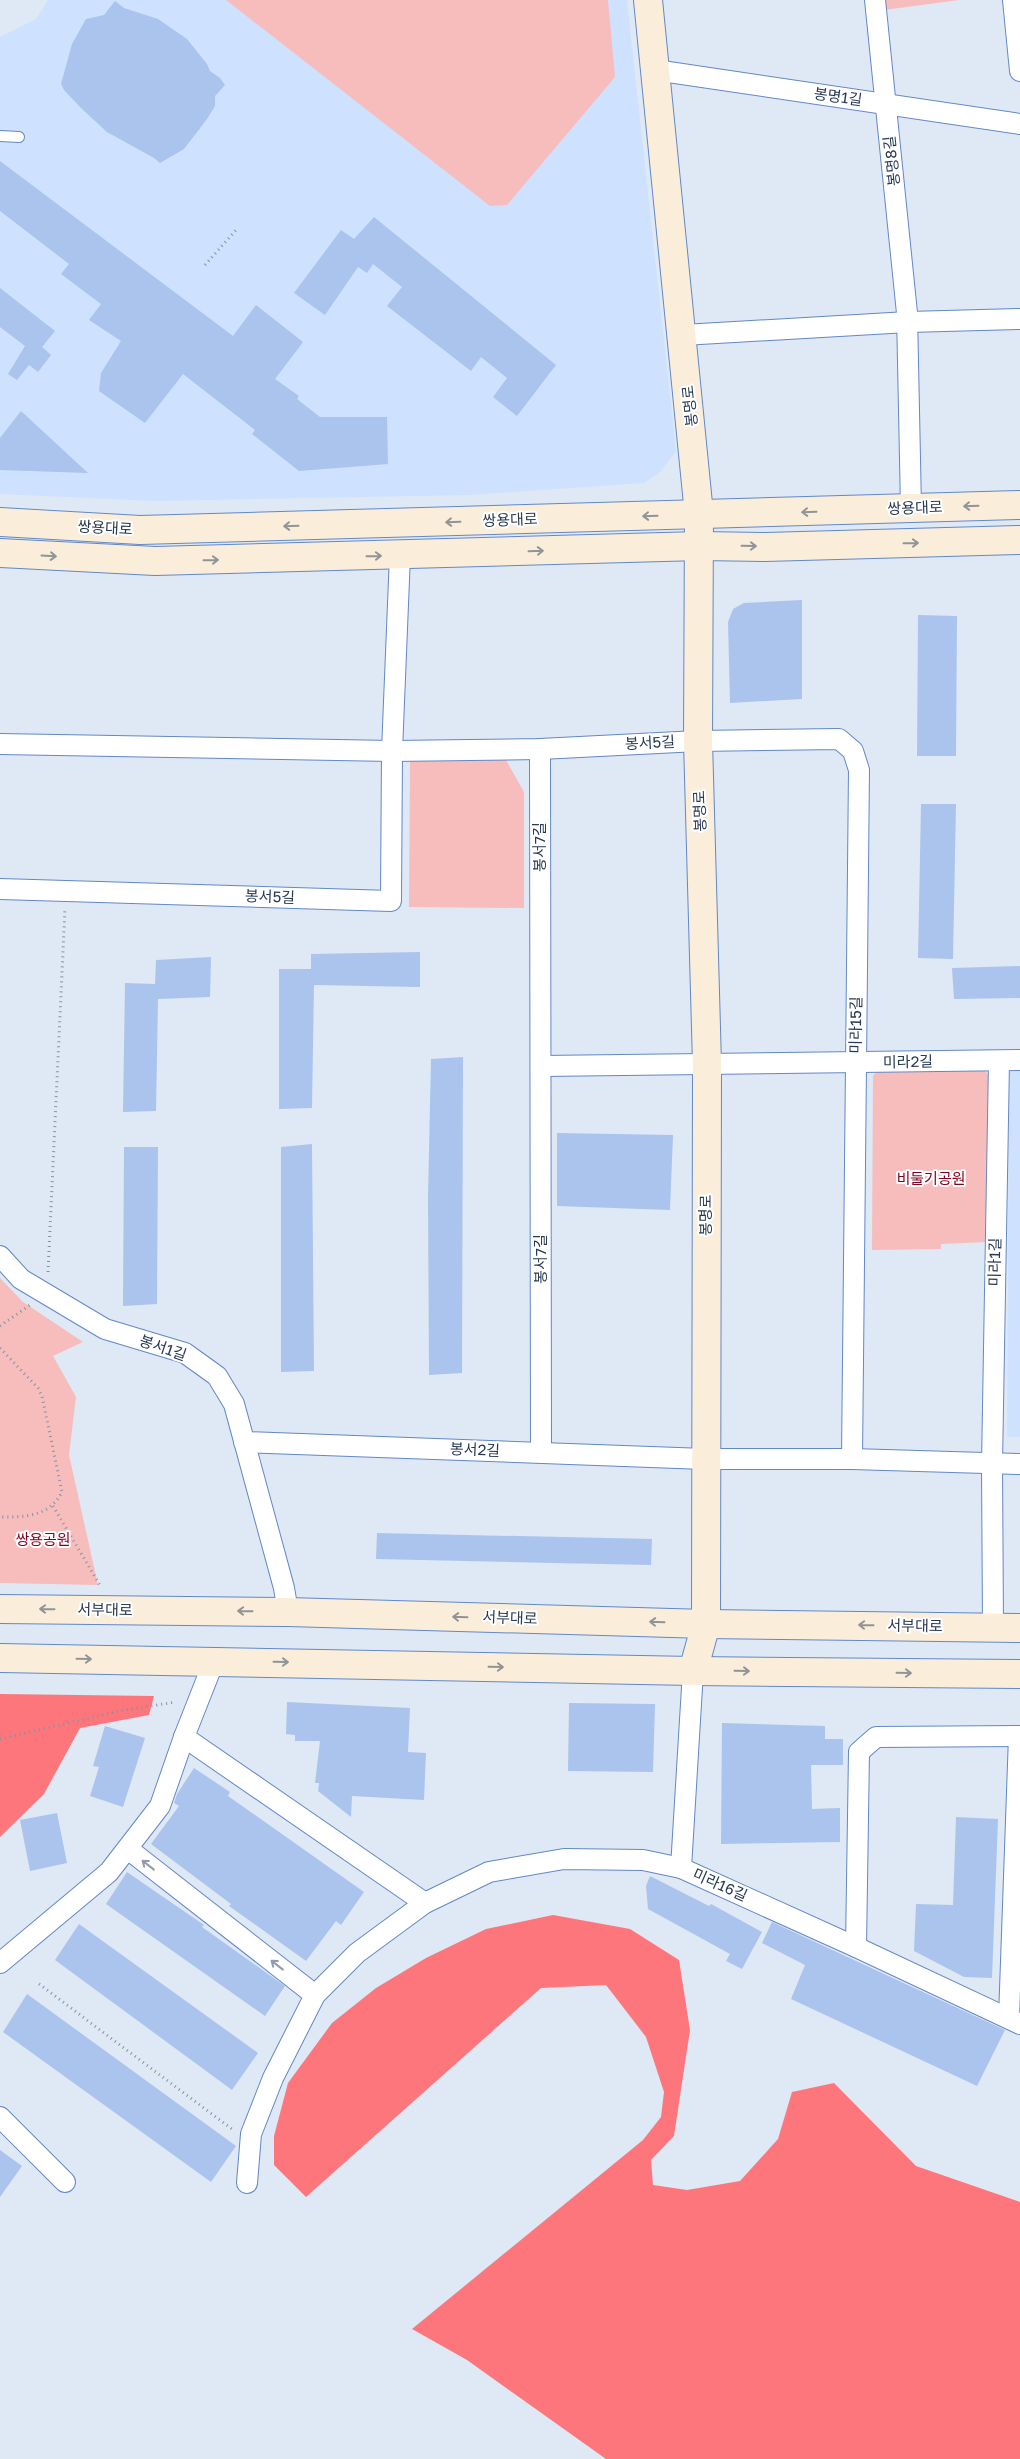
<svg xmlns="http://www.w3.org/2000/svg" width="1020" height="2459" viewBox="0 0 1020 2459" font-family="'Golos Text','Noto Sans KR',sans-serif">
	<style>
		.built { fill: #cee1ff }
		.green { fill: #f6bdbc }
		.forest { fill: #fd767b }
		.building { fill: #aac4ee }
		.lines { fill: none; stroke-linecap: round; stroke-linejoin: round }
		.lane-casing { stroke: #6288c7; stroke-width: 12 }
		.street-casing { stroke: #6288c7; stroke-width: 22 }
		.secondary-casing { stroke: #6288c7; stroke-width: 30 }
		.path { stroke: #8592a6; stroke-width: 3; stroke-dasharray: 1 4; stroke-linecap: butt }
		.lane { stroke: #fff; stroke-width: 10 }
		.street { stroke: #fff; stroke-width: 20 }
		.secondary { stroke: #faeedb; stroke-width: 28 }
		.oneway { stroke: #919497 }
		.oneway2 { stroke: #949ca9 }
		.labels { text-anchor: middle; stroke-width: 4; stroke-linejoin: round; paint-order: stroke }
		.street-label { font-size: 15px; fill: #283953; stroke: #fff }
		.park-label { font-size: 15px; fill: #83001e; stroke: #fff }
	</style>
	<rect width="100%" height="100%" fill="#dfe8f5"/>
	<g class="built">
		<path d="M 48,0 L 627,0 L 676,451 L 660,472 L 644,483 L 468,495 L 155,501 L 0,494 L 0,37 L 36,19 Z"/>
		<path d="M 1009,1066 L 1020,1066 L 1020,1437 L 1007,1437 Z"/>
	</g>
	<g class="green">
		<path d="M 226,0 L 608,0 L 615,77 L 507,205 L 490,206 Z"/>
		<path d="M 883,0 L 959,0 L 884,10 Z"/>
		<path d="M 506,760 L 524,792 L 524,908 L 409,907 L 410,761 Z"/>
		<path d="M 880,1066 L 981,1067 L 990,1076 L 987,1242 L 941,1244 L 941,1249 L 872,1250 L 873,1076 Z"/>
		<path d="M 0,1278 L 23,1302 L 83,1342 L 53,1356 L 76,1397 L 69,1455 L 98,1585 L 0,1583 Z"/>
	</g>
	<g class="forest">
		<path d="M 0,1694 L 154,1696 L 149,1715 L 80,1728 L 44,1794 L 0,1837 Z"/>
		<path d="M 553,1915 L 630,1929 L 679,1960 L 690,2030 L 674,2136 L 651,2160 L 653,2185 L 687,2190 L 740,2181 L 778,2139 L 792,2092 L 834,2083 L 916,2166 L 1020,2202 L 1020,2459 L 606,2459 L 467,2360 L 412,2329 L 643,2140 L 661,2117 L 664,2092 L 646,2037 L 606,1985 L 541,1988 L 306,2197 L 274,2165 L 274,2136 L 288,2083 L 332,2023 L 376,1988 L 426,1958 L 486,1929 Z"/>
	</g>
	<g class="building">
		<path d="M 115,1 L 124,8 L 158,19 L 187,39 L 207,64 L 210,71 L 220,78 L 225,85 L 215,96 L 215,106 L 207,119 L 184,149 L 160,163 L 154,158 L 107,132 L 82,109 L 64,90 L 61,84 L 72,44 L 86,19 L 104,15 Z"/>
		<path d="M 0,161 L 233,336 L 256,305 L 303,342 L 275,379 L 299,396 L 297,399 L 320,417 L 387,417 L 388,464 L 299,471 L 252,434 L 255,430 L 183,374 L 145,423 L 99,391 L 101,373 L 121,341 L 89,320 L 101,304 L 61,274 L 69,264 L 0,211 Z"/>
		<path d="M 374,217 L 556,365 L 517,416 L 493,397 L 507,378 L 481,357 L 471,371 L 387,306 L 402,287 L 373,264 L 367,273 L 358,267 L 325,315 L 294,293 L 341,230 L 354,239 Z"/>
		<path d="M 0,288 L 55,331 L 42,347 L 51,355 L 38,372 L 29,365 L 17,380 L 8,374 L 25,346 L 0,327 Z"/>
		<path d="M 21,411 L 88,473 L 0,470 L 0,438 Z"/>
		<path d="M 802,600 L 802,699 L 730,703 L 728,622 L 733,609 L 744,603 Z"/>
		<path d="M 918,615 L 957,616 L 956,756 L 917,756 Z"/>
		<path d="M 921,804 L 956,804 L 953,959 L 918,958 Z"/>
		<path d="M 420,952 L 420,987 L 314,985 L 312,1108 L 279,1109 L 279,969 L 311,969 L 311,954 Z"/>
		<path d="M 211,957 L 210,997 L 158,999 L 156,1111 L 123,1112 L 125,983 L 155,984 L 156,960 Z"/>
		<path d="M 1020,966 L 1020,998 L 954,999 L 952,968 Z"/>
		<path d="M 463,1057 L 462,1373 L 429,1375 L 428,1197 L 431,1059 Z"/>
		<path d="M 557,1133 L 673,1135 L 670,1210 L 557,1206 Z"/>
		<path d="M 312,1144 L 314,1371 L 281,1372 L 281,1147 Z"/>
		<path d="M 124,1147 L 158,1147 L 157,1304 L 123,1306 Z"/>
		<path d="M 377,1533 L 652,1539 L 651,1565 L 376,1559 Z"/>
		<path d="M 287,1702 L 410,1708 L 408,1752 L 426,1753 L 424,1800 L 352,1796 L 351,1817 L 318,1791 L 319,1783 L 315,1783 L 320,1741 L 295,1741 L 295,1735 L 286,1734 Z"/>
		<path d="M 569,1703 L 655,1704 L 653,1772 L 568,1771 Z"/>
		<path d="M 722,1723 L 825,1726 L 825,1739 L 843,1739 L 843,1765 L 811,1765 L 812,1809 L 840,1808 L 840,1842 L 721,1844 Z"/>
		<path d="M 105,1726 L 145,1738 L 123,1807 L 90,1796 L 99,1767 L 93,1766 Z"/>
		<path d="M 194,1768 L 230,1792 L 228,1796 L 364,1892 L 341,1925 L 336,1921 L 306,1961 L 229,1906 L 231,1904 L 151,1844 L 179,1806 L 174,1803 L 177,1794 Z"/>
		<path d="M 57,1813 L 67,1863 L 30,1871 L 20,1820 Z"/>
		<path d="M 956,1817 L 998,1819 L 992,1978 L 964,1977 L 914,1951 L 916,1904 L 953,1905 Z"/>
		<path d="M 127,1872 L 204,1925 L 202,1927 L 285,1986 L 265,2016 L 106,1904 Z"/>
		<path d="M 650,1876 L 709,1906 L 711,1904 L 762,1932 L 742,1969 L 726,1961 L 730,1954 L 648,1909 L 646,1886 Z"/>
		<path d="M 772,1922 L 1005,2030 L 977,2086 L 791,1999 L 805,1965 L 762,1943 Z"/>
		<path d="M 79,1924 L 258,2053 L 232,2090 L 55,1960 Z"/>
		<path d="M 27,1994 L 236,2146 L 211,2182 L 3,2032 Z"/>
		<path d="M 0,2150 L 22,2166 L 0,2197 Z"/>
	</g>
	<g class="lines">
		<g class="lane-casing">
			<path id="lane" d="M 0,136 L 19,137"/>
		</g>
		<g class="street-casing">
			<g id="street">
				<path d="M 875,0 L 907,313 L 911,508"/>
				<path d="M 1013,0 L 1020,71"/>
				<path d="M 655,70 L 1020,124"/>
				<path d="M 683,335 L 908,322 L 1020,319"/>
				<path d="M 0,744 L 392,751 L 540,749 L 698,741 L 839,739 L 853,751 L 859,770 L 852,1459"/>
				<path d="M 540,749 L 541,1452"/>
				<path d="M 0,889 L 391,901 L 392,751 L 400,555"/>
				<path d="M 542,1066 L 1020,1060"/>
				<path d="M 0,1256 L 21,1279 L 105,1329 L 185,1353 L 217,1376 L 234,1404 L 284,1588 L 288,1612"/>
				<path d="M 244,1442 L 705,1459 L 852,1459 L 1020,1464"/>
				<path d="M 993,1627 L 992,1464 L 999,1061"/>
				<path d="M 693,1671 L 681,1868 L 856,1947 L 1020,2024"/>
				<path d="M 184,1737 L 425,1903"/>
				<path d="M 128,1849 L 315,1995"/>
				<path d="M 856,1947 L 859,1752 L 876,1737 L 1020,1736"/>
				<path d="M 0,1963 L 109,1872 L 160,1806 L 184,1737 L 214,1661"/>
				<path d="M 1009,2018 L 1019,1736"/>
				<path d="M 0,2117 L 65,2182"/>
				<path d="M 247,2183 L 251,2134 L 273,2078 L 315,1995 L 357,1953 L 425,1903 L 489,1872 L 564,1859 L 643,1860 L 681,1868"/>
			</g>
		</g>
		<g class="secondary-casing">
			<g id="secondary">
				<path d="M 648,0 L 699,514 L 698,741 L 707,1064 L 706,1624 L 693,1671"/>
				<path d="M 0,522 L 140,530 L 1020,505"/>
				<path d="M 0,553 L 155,561 L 700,546 L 765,547 L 1020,540"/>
				<path d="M 0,1609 L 288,1612 L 706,1624 L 1020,1628"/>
				<path d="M 0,1658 L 693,1671 L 1020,1674"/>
			</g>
		</g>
		<g class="path">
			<path d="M 205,265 L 237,229"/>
			<path d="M 48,1272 L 65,909"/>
			<path d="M 0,1326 L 30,1305"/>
			<path d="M 0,1348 L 38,1388 L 42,1396 L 62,1492 C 49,1517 25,1517 0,1517"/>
			<path d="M 53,1506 L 101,1587"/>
			<path d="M 0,1739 L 119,1711 L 176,1702"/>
			<path d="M 39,1984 L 233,2130"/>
		</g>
		<use href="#lane" class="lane"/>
		<use href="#street" class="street"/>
		<use href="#secondary" class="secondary"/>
	</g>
	<defs><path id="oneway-shaft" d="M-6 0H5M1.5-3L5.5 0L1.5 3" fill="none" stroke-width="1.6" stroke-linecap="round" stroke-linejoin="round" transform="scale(1.25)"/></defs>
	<g class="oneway">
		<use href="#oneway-shaft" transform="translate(971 506) rotate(178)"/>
		<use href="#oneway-shaft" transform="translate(809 512) rotate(178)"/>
		<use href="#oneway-shaft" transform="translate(650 516) rotate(178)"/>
		<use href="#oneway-shaft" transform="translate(453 522) rotate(178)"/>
		<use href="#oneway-shaft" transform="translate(291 526) rotate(178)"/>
		<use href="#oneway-shaft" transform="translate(911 543) rotate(-1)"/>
		<use href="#oneway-shaft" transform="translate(749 546) rotate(1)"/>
		<use href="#oneway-shaft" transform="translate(536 551) rotate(-2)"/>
		<use href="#oneway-shaft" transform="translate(49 556) rotate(3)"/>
		<use href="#oneway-shaft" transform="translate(374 556) rotate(-1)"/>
		<use href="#oneway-shaft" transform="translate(211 560) rotate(-1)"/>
		<use href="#oneway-shaft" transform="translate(47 1609) rotate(-179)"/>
		<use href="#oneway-shaft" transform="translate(245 1611) rotate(-179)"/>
		<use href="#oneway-shaft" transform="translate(460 1617) rotate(-178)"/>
		<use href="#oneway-shaft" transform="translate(657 1622) rotate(-178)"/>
		<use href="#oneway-shaft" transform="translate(866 1625) rotate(-179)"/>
		<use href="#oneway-shaft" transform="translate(84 1659) rotate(1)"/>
		<use href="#oneway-shaft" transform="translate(281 1662) rotate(1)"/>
		<use href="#oneway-shaft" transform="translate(496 1667) rotate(1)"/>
		<use href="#oneway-shaft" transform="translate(742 1671) rotate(1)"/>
		<use href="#oneway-shaft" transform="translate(904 1673) rotate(1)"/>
	</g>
	<g class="oneway2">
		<use href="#oneway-shaft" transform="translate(148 1865) rotate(-142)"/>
		<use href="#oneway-shaft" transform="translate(277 1965) rotate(-142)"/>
	</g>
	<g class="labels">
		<g class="street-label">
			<text transform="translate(838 97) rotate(8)" y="5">봉명1길</text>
			<text transform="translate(892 161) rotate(-96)" y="5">봉명8길</text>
			<text transform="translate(690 406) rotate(-96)" y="5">봉명로</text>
			<text transform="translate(915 508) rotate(-2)" y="5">쌍용대로</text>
			<text transform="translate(510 520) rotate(-2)" y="5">쌍용대로</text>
			<text transform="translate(105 528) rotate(3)" y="5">쌍용대로</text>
			<text transform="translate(650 743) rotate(-3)" y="5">봉서5길</text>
			<text transform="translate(700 811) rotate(-92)" y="5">봉명로</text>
			<text transform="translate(540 847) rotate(-90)" y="5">봉서7길</text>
			<text transform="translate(270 897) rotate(2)" y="5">봉서5길</text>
			<text transform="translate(856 1025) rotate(-89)" y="5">미라15길</text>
			<text transform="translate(908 1062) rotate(-1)" y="5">미라2길</text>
			<text transform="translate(706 1215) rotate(-90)" y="5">봉명로</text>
			<text transform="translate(541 1259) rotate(-90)" y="5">봉서7길</text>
			<text transform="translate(995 1262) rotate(-89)" y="5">미라1길</text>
			<text transform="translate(163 1348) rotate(19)" y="5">봉서1길</text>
			<text transform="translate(475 1450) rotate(2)" y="5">봉서2길</text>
			<text transform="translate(105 1610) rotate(1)" y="5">서부대로</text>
			<text transform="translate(510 1618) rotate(2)" y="5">서부대로</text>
			<text transform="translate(915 1626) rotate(1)" y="5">서부대로</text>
			<text transform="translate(720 1885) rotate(24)" y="5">미라16길</text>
		</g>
		<g class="park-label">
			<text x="931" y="1184">비둘기공원</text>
			<text x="43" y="1545">쌍용공원</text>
		</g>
	</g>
</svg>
